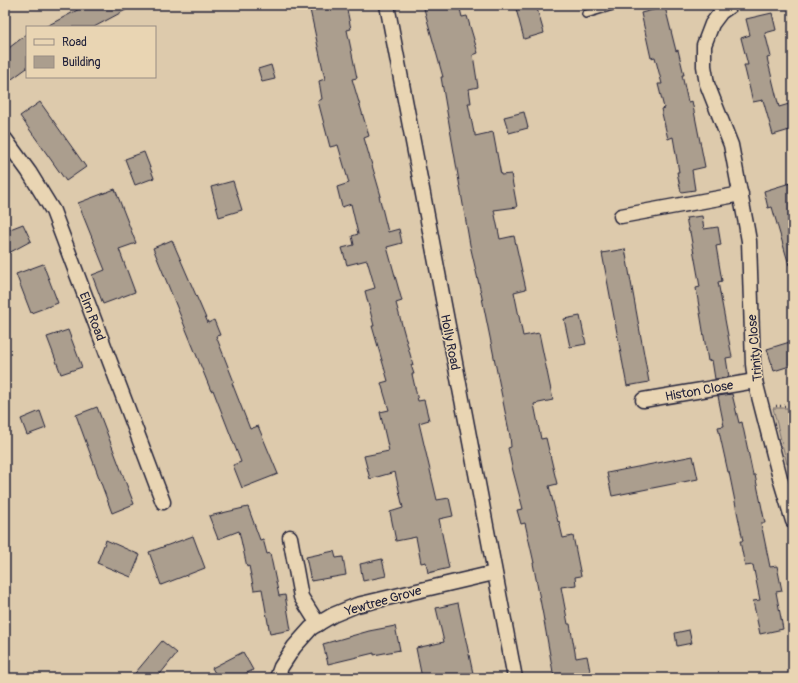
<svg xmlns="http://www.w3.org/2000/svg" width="798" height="683" viewBox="0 0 798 683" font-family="Pangolin,sans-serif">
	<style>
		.green { fill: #c1b19b; stroke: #726a6b }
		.building { fill: #ab9e8e; stroke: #22223b }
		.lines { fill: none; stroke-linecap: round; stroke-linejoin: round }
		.service-casing { stroke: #22223b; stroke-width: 10 }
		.minor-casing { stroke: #22223b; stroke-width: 17 }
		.path { stroke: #22223b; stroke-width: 2.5; stroke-dasharray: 1 3; stroke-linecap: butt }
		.service { stroke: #e9d5b3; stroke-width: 7 }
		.minor { stroke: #e9d5b3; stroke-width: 14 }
		.labels { text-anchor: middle; stroke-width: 3; stroke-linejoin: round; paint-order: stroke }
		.street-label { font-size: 13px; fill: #22223b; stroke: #e9d5b3 }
	</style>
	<rect width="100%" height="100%" fill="#ddcaac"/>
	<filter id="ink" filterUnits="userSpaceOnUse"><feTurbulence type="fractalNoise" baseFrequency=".025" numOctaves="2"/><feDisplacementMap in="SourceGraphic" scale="8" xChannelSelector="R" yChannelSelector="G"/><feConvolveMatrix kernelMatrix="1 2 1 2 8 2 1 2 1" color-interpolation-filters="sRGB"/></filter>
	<g filter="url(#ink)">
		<path class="green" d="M 773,408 L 793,408 L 793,462 L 787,464 Z"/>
		<g class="building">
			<path d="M 87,5 L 135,5 L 94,27 L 45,27 Z"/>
			<path d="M 309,5 L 346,5 L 351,29 L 347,30 L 357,78 L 352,79 L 369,136 L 364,138 L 381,196 L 379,196 L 388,232 L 399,229 L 402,243 L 387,247 L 402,301 L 396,303 L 413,365 L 411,365 L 414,374 L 412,374 L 418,401 L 424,400 L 429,420 L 419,423 L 437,500 L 449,498 L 453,516 L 439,519 L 449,568 L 428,573 L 426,562 L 421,563 L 416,537 L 396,541 L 390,512 L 403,508 L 395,472 L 370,479 L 364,456 L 389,451 L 380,412 L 389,410 L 381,383 L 388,381 L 372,326 L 374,326 L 365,291 L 375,288 L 367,260 L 347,265 L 342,248 L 354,245 L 352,236 L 358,234 L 351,204 L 342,207 L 337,187 L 349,183 L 338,145 L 330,147 L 318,101 L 322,99 L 319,81 L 325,79 Z"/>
			<path d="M 423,5 L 459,5 L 462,17 L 467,16 L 478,53 L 473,55 L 478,87 L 469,89 L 471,103 L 468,103 L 474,133 L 475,133 L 475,136 L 493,132 L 501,175 L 511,174 L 517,207 L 494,210 L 500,239 L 514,236 L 526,289 L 514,292 L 523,336 L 539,333 L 544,357 L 553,400 L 534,404 L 541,439 L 546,438 L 557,484 L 549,486 L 558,522 L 559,521 L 563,538 L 573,536 L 581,576 L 575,577 L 576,585 L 561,587 L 568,624 L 570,624 L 576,658 L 587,656 L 591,676 L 578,678 L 554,678 L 543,615 L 533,563 L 534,563 L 525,523 L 521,524 L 517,510 L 523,509 L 512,467 L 508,448 L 511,447 L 510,436 L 481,293 L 470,245 L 441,77 L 443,77 Z"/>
			<path d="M 515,5 L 536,5 L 544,33 L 524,39 Z"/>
			<path d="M 665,7 L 676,51 L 678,50 L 684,75 L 682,75 L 688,102 L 692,101 L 705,167 L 692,170 L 695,190 L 681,192 L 677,172 L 679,172 L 673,137 L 668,139 L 661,109 L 664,108 L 658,84 L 662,84 L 655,57 L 651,58 L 641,13 Z"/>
			<path d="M 772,13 L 776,30 L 765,33 L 771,57 L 767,58 L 779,107 L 789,104 L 793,118 L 793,129 L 773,135 L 763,100 L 753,102 L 744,65 L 748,65 L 741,38 L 750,35 L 746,19 Z"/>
			<path d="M 27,34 L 27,68 L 5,84 L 5,51 Z"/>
			<path d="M 271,65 L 275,79 L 262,82 L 258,69 Z"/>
			<path d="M 40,102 L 86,167 L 66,181 L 20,116 Z"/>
			<path d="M 524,112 L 528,128 L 509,133 L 504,117 Z"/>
			<path d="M 144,152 L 154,178 L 135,185 L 125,159 Z"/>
			<path d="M 233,181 L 242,210 L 219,217 L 211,187 Z"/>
			<path d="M 790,183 L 793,194 L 793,265 L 789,265 L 772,207 L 768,208 L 764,191 Z"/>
			<path d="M 115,189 L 136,243 L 119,249 L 135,292 L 103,304 L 92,275 L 105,270 L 78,203 Z"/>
			<path d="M 702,216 L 704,229 L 718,227 L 721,245 L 716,246 L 722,281 L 718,282 L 732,357 L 726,358 L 729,377 L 715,379 L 712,360 L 708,361 L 696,288 L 700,287 L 690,232 L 689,232 L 686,218 Z"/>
			<path d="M 23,224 L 31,241 L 5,255 L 5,231 Z"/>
			<path d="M 172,240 L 208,323 L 214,320 L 220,335 L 216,336 L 234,382 L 232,383 L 250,429 L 258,426 L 278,474 L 242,488 L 233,465 L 241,462 L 213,390 L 211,391 L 153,248 Z"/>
			<path d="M 625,249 L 649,382 L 627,386 L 602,253 Z"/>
			<path d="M 43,264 L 58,303 L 31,313 L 16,274 Z"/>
			<path d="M 580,316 L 586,344 L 570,347 L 564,319 Z"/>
			<path d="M 68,330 L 82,367 L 61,374 L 47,337 Z"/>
			<path d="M 793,341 L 793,365 L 774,371 L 767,349 Z"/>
			<path d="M 732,394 L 739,423 L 742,422 L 753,475 L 755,475 L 765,523 L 761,523 L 770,567 L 777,566 L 782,591 L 776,592 L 783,629 L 760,634 L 753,601 L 760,600 L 753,565 L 745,566 L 740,541 L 743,541 L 729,472 L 728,472 L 718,427 L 724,426 L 718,396 Z"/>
			<path d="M 97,407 L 134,504 L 112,513 L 76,415 Z"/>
			<path d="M 40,411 L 46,428 L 27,435 L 21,419 Z"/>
			<path d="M 693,456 L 698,479 L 612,496 L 607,473 Z"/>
			<path d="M 248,507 L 260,540 L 263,539 L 267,554 L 270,553 L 279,596 L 285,595 L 291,630 L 270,634 L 262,589 L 254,590 L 249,566 L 247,567 L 239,531 L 218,539 L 209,516 Z"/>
			<path d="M 193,536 L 205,568 L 161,585 L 149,552 Z"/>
			<path d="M 106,540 L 140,555 L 131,577 L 97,563 Z"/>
			<path d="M 334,551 L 336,558 L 343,557 L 346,575 L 311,581 L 306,557 Z"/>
			<path d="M 382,559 L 386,576 L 363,581 L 360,564 Z"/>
			<path d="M 458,603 L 474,678 L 422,678 L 416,648 L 444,642 L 436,608 Z"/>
			<path d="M 395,626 L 400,650 L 374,655 L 374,653 L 328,664 L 323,644 L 369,631 Z"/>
			<path d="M 689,630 L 692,643 L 677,646 L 675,633 Z"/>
			<path d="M 162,641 L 177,653 L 157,678 L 131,678 Z"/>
			<path d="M 243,652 L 253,670 L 237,678 L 218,678 L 212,668 Z"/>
		</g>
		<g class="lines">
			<g class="service-casing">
				<path id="service" d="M 586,14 L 616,5"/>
			</g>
			<g class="minor-casing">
				<g id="minor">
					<path d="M 387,5 L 515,678"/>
					<path d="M 731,5 L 721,12 L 712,24 L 704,45 L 704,66 L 707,84 L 731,145 L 746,224 L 749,241 L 753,364 L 755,381 L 780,478 L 793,521"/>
					<path d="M 5,139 L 29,172 L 53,211 L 163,502"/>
					<path d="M 621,216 L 741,194"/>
					<path d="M 643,400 L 755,381"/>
					<path d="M 290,537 L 301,597 L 318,624"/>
					<path d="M 277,678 L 281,667 L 294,647 L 311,628 L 333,615 L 357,605 L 494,573"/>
				</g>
			</g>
			<path class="path" d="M 776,406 L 793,406"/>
			<use href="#service" class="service"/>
			<use href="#minor" class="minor"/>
		</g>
	</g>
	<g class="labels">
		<g class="street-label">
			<text transform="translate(93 316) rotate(69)" y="5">Elm Road</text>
			<text transform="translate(451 342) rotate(79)" y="5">Holly Road</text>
			<text transform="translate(754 348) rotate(-95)" y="5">Trinity Close</text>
			<text transform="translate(699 390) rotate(-10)" y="5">Histon Close</text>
			<text transform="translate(383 600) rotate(-16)" y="5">Yewtree Grove</text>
		</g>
	</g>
	<rect width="798" height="683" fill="none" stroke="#e9d5b3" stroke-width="20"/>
	<rect x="10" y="10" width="778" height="663" fill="none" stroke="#22223b" stroke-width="1.5" filter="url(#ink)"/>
	<rect x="26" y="26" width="130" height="52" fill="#e9d5b3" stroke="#998d83"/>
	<rect x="34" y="39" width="20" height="6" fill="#e9d5b3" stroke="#998d83"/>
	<text x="62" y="46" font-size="12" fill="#22223b">Road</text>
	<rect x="34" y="56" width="20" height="12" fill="#ab9e8e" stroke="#998d83"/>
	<text x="62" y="66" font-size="12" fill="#22223b">Building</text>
</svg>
